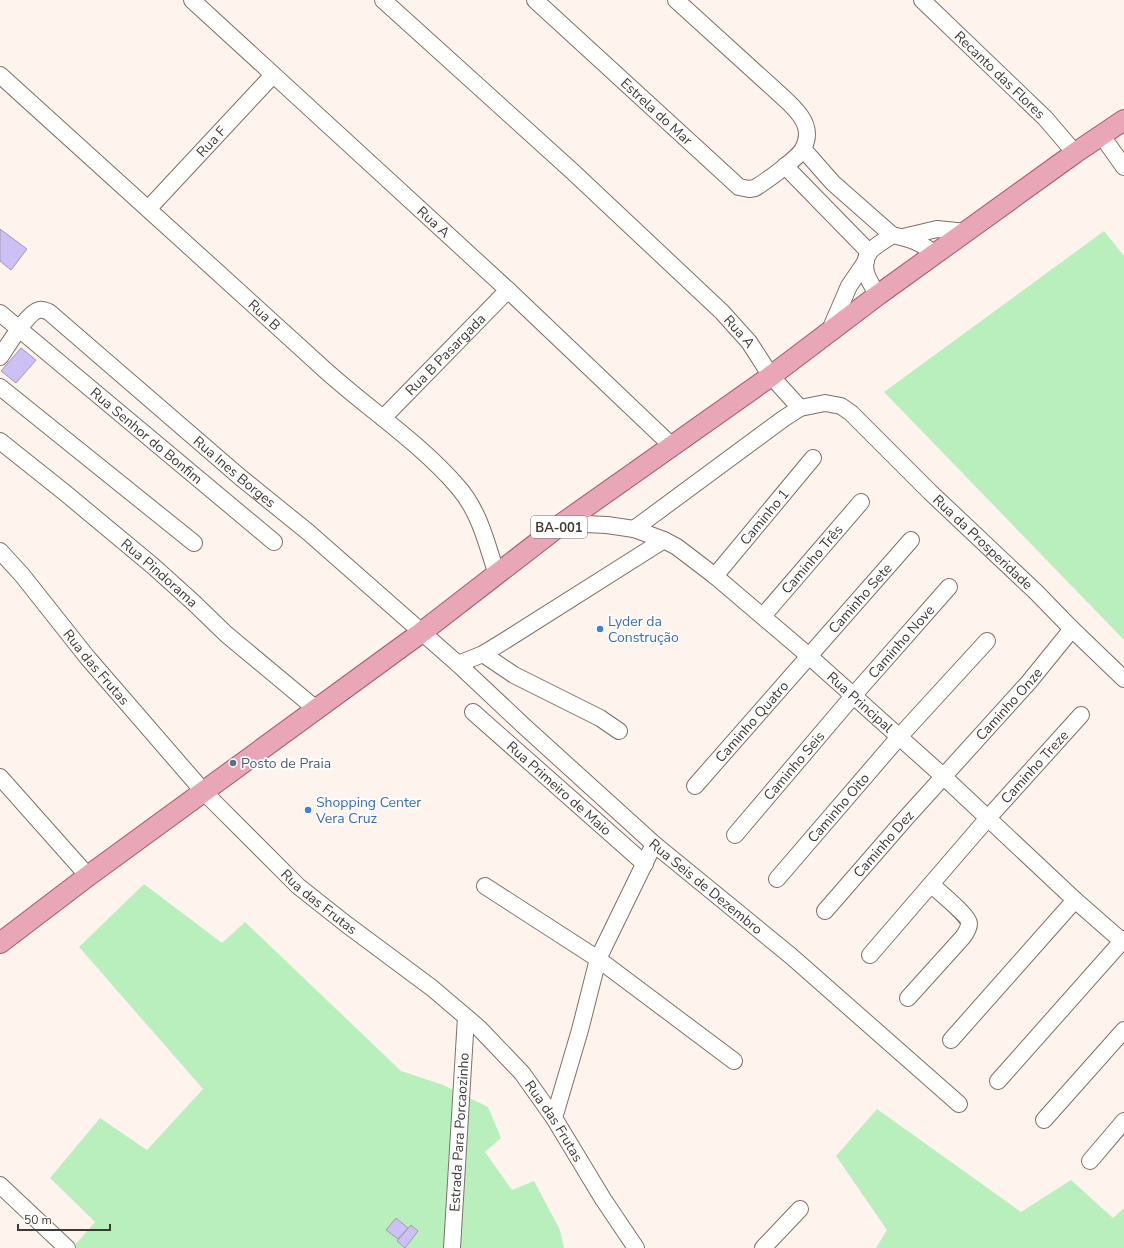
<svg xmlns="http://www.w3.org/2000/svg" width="1124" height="1248" viewBox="0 0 1124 1248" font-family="'Nunito Sans',sans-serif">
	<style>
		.green { fill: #b9efbd }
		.building { fill: #cdc0f4; stroke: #9f9cac }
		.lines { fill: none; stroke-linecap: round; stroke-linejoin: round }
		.minor-casing { stroke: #806f68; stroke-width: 18 }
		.major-casing { stroke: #a4596a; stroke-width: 22 }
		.minor { stroke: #fff; stroke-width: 16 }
		.major { stroke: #e9a6b7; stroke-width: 20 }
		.shop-dot { fill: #3f7fe0; stroke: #fff; stroke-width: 1.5 }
		.service-dot { fill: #5c6f8a; stroke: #fff; stroke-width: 1.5 }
		.labels { text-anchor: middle; stroke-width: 3.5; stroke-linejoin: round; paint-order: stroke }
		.shield { fill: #fff; stroke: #797472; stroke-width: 1 }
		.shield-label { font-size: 13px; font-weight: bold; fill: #403835 }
		.street-label { font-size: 14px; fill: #403835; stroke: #fff }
		.shop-label { font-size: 14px; fill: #366cbe; stroke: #fff; text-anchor: start }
		.service-label { font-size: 14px; fill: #4e5e75; stroke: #fff; text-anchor: start }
	</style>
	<rect width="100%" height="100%" fill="#fff3ee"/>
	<g class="green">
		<path d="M 1104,231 L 1124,256 L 1124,640 L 884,392 Z"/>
		<path d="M 144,884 L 222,943 L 245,922 L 401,1071 L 443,1085 L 488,1107 L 501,1138 L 485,1152 L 512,1190 L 534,1181 L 560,1230 L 564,1248 L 72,1248 L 95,1222 L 50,1178 L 100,1118 L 147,1150 L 203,1089 L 79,947 Z"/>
		<path d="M 877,1109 L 1021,1212 L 1071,1180 L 1113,1218 L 1124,1208 L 1124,1248 L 876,1248 L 887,1230 L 836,1156 Z"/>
	</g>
	<g class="building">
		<path d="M 0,229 L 27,249 L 11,270 L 0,261 Z"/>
		<path d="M 21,348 L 36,360 L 16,383 L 1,371 Z"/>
		<path d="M 396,1218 L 408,1228 L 398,1239 L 386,1230 Z"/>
		<path d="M 411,1225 L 418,1231 L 405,1248 L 397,1241 Z"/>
	</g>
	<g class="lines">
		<g class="minor-casing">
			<g id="minor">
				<path id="s1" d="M 192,0 L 508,290 L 672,446"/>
				<path id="s2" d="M 383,0 L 572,171 L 722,312 L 749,342 L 771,376 L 800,408"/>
				<path id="s3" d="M 535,0 L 739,187 L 749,189 L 755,188 C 765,182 797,159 803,149 C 805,145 807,138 807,134 C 807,120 795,109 786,100 L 676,0"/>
				<path id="s4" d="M 922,0 L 1045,118 L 1075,153"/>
				<path id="s5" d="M 0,75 C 108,172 216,271 324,369 C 368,409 419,442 458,487 C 480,512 487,545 497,575"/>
				<path d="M 1102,136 L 1124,167"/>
				<path d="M 803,149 L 833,183 L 892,235"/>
				<path d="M 785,166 L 869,252"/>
				<path id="s6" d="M 149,208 L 273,75"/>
				<path d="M 903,237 L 937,229 L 966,232"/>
				<path d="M 878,295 C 870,283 859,267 869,253 C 872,247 886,240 892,235 C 911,239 920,242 935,254"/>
				<path id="s7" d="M 0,313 L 274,542"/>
				<path d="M 830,330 L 849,286 L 866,261"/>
				<path id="s8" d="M 0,357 C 7,347 28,312 39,310 C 42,309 46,311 49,312 L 240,477 L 308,532 L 458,664 L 525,727 L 654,844 L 791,956 L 959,1104"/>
				<path d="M 0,387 L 194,543"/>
				<path id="s9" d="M 383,418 L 508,290"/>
				<path id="s10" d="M 0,441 L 64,492 L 153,566 L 194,603 L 226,634 L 316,709"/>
				<path id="s11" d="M 563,523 L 607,525 L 634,529 L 664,540 L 677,547 L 715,576 L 809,656 L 944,777 L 1075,900 L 1124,943"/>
				<path id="s12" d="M 634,529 L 783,419 L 800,408 L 825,403 L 841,406 L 851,413 L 930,492 L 1036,592 L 1072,629 L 1124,679"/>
				<path id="s13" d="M 0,551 L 22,575 L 87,657 L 203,791 L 298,886 L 346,924 L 432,988 L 479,1028 L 522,1073 L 554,1118 L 603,1199 L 636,1248"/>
				<path id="s14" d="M 715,576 L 813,458"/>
				<path id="s15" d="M 763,616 L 861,502"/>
				<path d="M 483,654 L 514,675 L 600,718 L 619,731"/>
				<path d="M 458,664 L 483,654 L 506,640 L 664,540"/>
				<path id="s16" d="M 473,712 L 645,864"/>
				<path d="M 0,777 L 88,876"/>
				<path id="s17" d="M 695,786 L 911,540"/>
				<path id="s18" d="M 735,835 L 853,696 L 949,587"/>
				<path id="s19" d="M 777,879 L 899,737 L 987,641"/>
				<path d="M 485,886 L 598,959 L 734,1061"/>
				<path id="s20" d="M 825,911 L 905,819 L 1029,682 L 1072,629"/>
				<path id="s21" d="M 870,955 L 988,818 L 1081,715"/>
				<path d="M 908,998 L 963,937 C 966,933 969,929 969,923 C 969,916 938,891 932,885"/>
				<path d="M 951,1040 L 1075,900"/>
				<path d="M 998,1081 L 1124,939"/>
				<path d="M 554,1118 L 580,1030 L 598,959 L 654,844"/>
				<path d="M 1044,1120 L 1124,1030"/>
				<path d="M 1090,1161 L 1124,1121"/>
				<path d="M 0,1185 L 67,1248"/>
				<path id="s22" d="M 452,1248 L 466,1017"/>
				<path d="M 763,1248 L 800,1209"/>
			</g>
		</g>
		<g class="major-casing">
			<path id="major" d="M 0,943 L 88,876 L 422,632 L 563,523 L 771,376 L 878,295 L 1075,153 L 1124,120"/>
		</g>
		<use href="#minor" class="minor"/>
		<use href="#major" class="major"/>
	</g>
	<g class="shop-dot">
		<circle cx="600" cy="629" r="4"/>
		<circle cx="308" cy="810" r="4"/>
	</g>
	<circle class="service-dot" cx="233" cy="763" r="4"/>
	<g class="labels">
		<rect class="shield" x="531" y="516" width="56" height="22" rx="3"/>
		<g class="shield-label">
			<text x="559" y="532">BA-001</text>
		</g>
		<g class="street-label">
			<text dy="5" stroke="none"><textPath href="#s4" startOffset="108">Recanto das Flores</textPath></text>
			<text dy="5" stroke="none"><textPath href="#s3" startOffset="165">Estrela do Mar</textPath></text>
			<text dy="5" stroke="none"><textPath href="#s6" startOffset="91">Rua F</textPath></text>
			<text dy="5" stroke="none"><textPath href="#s1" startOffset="328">Rua A</textPath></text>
			<text dy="5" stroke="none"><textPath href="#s5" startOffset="357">Rua B</textPath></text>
			<text dy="5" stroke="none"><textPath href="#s2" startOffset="487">Rua A</textPath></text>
			<text dy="5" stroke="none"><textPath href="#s9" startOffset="89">Rua B Pasargada</textPath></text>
			<text dy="5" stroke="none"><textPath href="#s7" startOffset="191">Rua Senhor do Bonfim</textPath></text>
			<text dy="5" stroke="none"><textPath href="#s8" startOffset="317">Rua Ines Borges</textPath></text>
			<text dy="5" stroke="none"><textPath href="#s14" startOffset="77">Caminho 1</textPath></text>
			<text dy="5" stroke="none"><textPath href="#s12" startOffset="444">Rua da Prosperidade</textPath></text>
			<text dy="5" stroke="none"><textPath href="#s15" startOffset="75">Caminho Três</textPath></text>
			<text dy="5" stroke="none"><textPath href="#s10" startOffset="207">Rua Pindorama</textPath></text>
			<text dy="5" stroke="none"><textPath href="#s17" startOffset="250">Caminho Sete</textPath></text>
			<text dy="5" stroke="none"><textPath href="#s18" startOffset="255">Caminho Nove</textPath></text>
			<text dy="5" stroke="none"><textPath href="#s13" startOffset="151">Rua das Frutas</textPath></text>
			<text dy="5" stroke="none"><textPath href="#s11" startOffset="358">Rua Principal</textPath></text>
			<text dy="5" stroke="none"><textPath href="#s20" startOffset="277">Caminho Onze</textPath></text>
			<text dy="5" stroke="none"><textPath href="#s17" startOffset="86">Caminho Quatro</textPath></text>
			<text dy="5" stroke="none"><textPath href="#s18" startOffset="91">Caminho Seis</textPath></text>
			<text dy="5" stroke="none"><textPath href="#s21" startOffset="250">Caminho Treze</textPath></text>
			<text dy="5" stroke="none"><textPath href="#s16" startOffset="115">Rua Primeiro de Maio</textPath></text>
			<text dy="5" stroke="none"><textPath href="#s19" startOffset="94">Caminho Oito</textPath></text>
			<text dy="5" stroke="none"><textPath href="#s20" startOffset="89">Caminho Dez</textPath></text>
			<text dy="5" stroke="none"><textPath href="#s8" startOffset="945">Rua Seis de Dezembro</textPath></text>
			<text dy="5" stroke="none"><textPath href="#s13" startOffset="475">Rua das Frutas</textPath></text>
			<text dy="5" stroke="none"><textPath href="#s13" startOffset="799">Rua das Frutas</textPath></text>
			<text dy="5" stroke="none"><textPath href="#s22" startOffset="116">Estrada Para Porcaozinho</textPath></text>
		</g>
		<g class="shop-label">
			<text x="608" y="626">Lyder da<tspan x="608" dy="16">Construção</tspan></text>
			<text x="316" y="807">Shopping Center<tspan x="316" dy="16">Vera Cruz</tspan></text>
		</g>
		<g class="service-label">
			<text x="241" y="768">Posto de Praia</text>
		</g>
	</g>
	<path d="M18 1224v6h92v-6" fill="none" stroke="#403835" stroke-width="2"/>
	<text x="24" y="1224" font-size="12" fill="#403835" stroke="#ffffff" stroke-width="3" paint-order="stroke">50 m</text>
</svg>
